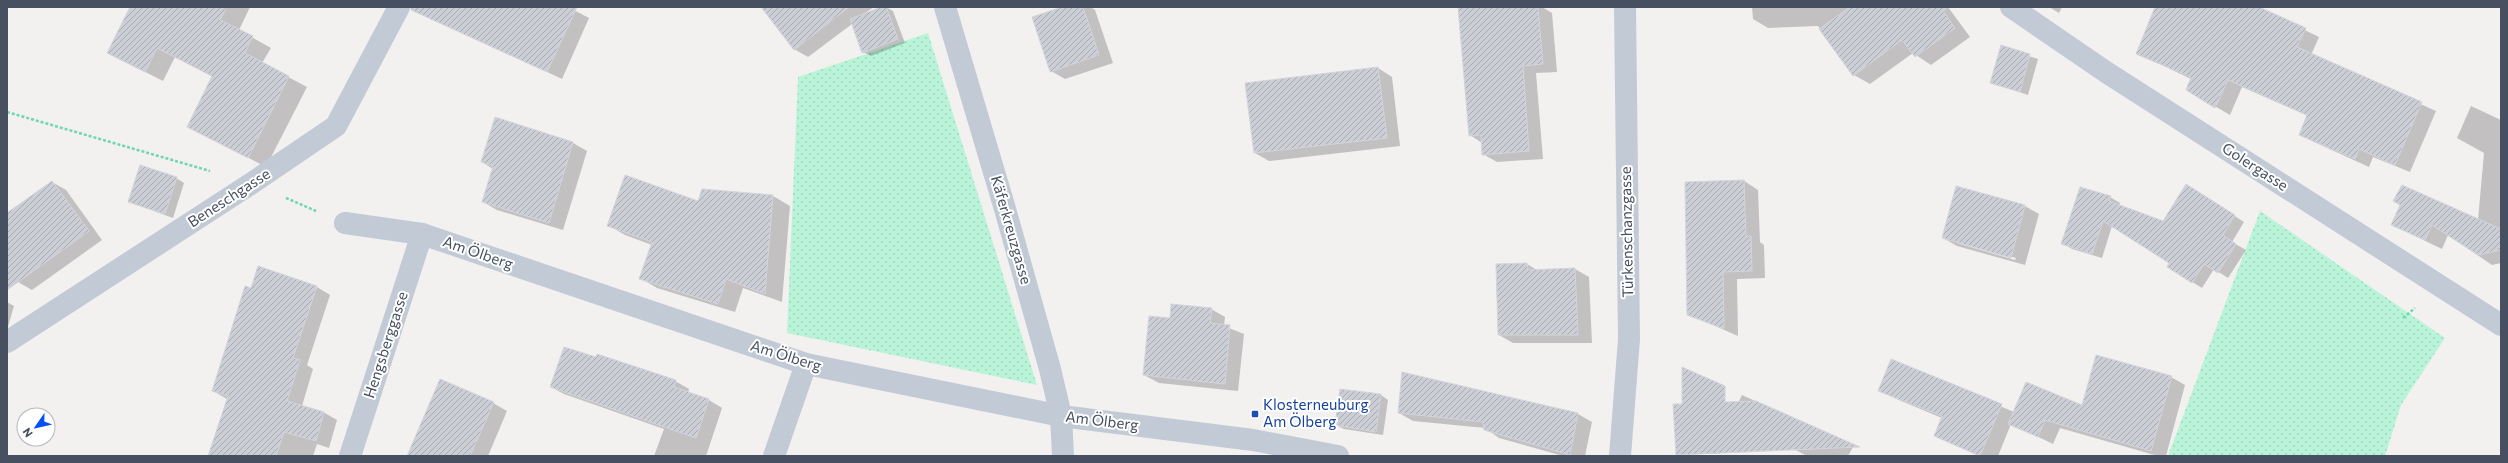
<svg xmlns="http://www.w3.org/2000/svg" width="2508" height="463" viewBox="0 0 2508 463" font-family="Commissioner,sans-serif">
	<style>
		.grass { fill: url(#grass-dots) }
		.shadow { fill: #0003; fill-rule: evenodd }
		.building { fill: url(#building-hatch); stroke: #d3d5dc }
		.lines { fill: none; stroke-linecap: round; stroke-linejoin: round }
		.path { stroke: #6ed6b1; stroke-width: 2.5; stroke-dasharray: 3 2; stroke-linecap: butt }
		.street { stroke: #c2cad6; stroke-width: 22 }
		.transit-dot { fill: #1a4fb4; stroke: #fff; stroke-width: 1.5 }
		.labels { text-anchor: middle; stroke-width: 4; stroke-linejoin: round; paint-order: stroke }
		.street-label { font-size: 15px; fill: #465060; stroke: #fff }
		.transit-label { font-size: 15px; fill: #164399; stroke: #fff; text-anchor: start }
	</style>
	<defs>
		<pattern id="grass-dots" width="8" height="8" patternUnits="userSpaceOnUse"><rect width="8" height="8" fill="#baf4d8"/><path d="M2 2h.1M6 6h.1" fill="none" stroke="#a1d3bc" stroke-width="1.8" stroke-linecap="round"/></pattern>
		<pattern id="building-hatch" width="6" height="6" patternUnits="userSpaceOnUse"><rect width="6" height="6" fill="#ccced6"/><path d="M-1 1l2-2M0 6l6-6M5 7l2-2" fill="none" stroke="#a7aab1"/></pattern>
	</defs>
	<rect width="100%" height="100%" fill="#f3f0f0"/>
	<g class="grass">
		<path d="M 928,33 L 1037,385 L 787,333 L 798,77 Z"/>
		<path d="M 2260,211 L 2445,338 L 2401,405 L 2385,456 L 2168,456 Z"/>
	</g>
	<g class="shadow">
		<path d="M 131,7 L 250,7 L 239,30 L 271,48 L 262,63 L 307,87 L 266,167 L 207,136 L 213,77 L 175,57 L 163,81 L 108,53 Z"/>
		<path d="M 437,7 L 568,7 L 589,18 L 562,79 L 432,18 Z"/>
		<path d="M 762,7 L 874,7 L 865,13 L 886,7 L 893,11 L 905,43 L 871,56 L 863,52 L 852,24 L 808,57 L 794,49 Z"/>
		<path d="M 1065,7 L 1090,7 L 1095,10 L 1113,63 L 1065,79 L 1051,71 Z"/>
		<path d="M 1459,7 L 1542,7 L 1552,13 L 1557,72 L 1536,73 L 1543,159 L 1497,162 L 1483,154 L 1482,143 L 1470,135 Z"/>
		<path d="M 1752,7 L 1948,7 L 1970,37 L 1931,65 L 1913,53 L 1870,84 L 1854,75 L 1818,26 L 1768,28 L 1753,19 Z"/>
		<path d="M 2049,7 L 2062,7 L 2059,13 Z"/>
		<path d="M 2156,7 L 2257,7 L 2319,37 L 2311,55 L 2436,111 L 2410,172 L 2373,157 L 2369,167 L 2314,142 L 2300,134 L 2308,116 L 2242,87 L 2230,115 L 2187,90 L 2191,79 L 2137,53 Z"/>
		<path d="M 2001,47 L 2038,59 L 2028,95 L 1992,83 Z"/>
		<path d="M 1378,68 L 1392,77 L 1400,146 L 1269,161 L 1255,153 Z"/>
		<path d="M 2471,106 L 2501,120 L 2501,263 L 2492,265 L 2448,235 L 2442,249 L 2392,225 L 2478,220 L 2484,153 L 2457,138 Z"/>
		<path d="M 495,119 L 573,143 L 587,151 L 563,230 L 497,210 L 483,202 L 493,169 L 482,162 Z"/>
		<path d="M 176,178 L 184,183 L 173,218 L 129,202 Z"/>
		<path d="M 1744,181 L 1758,190 L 1760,242 L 1764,245 L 1765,278 L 1737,279 L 1738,336 L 1688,314 Z"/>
		<path d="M 52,182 L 66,190 L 102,240 L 32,290 L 18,282 L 7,266 L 7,214 Z"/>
		<path d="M 1957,187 L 2025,206 L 2039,214 L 2025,265 L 1957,246 L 1943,238 ZM 1957,241 L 2016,258 L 2015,260 L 1957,243 Z"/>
		<path d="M 702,190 L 773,196 L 790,206 L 782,302 L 743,288 L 735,312 L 657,288 L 640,278 L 652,245 L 625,235 L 608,225 L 698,202 Z"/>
		<path d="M 2196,191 L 2244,222 L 2232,242 L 2246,250 L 2228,278 L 2214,269 L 2202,288 L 2168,267 L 2171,263 L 2112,226 L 2102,258 L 2072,249 L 2062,243 L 2110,197 L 2120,203 L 2119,206 L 2163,222 Z"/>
		<path d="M 1527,264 L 1537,270 L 1575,269 L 1589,277 L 1592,343 L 1513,343 L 1499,335 Z"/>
		<path d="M 259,268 L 317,287 L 330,295 L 307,365 L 313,369 L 302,406 L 323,412 L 337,420 L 329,448 L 317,444 L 313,456 L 209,456 L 227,399 L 213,391 Z"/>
		<path d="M 7,302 L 14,306 L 7,330 Z"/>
		<path d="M 1211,309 L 1225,317 L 1224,326 L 1244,334 L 1238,391 L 1159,383 L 1144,375 L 1171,319 Z"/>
		<path d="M 596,358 L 675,381 L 689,389 L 688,393 L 709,400 L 722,408 L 706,456 L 654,456 L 664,429 L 564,394 L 551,387 Z"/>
		<path d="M 1892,360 L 2014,412 L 2083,406 L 2171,377 L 2185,385 L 2166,456 L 2158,456 L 2060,428 L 2053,444 L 2011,424 L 1998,456 L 1979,456 L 1935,435 L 1942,418 L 1894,398 L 1880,390 Z"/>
		<path d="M 1403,373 L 1578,414 L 1592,422 L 1585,456 L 1563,456 L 1499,438 L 1485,428 L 1413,421 L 1399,413 Z"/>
		<path d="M 1381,395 L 1388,400 L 1383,435 L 1344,429 L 1336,425 Z"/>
		<path d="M 1742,395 L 1839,439 L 1853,447 L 1848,456 L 1807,456 L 1746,424 L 1732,416 Z"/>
		<path d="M 493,403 L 507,411 L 488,456 L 422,456 Z"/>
	</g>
	<g class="building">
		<path d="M 130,7 L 227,7 L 220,20 L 253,36 L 245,53 L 289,76 L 248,158 L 187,127 L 212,76 L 157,48 L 145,72 L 107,53 Z"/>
		<path d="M 411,7 L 577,7 L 547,72 L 411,10 Z"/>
		<path d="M 761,7 L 849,7 L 794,50 Z"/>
		<path d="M 881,7 L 886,7 L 898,39 L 862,53 L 850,19 Z"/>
		<path d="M 1062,7 L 1083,7 L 1099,55 L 1050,72 L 1032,17 Z"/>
		<path d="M 1458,7 L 1538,7 L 1543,64 L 1523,66 L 1529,151 L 1482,155 L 1481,135 L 1469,136 Z"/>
		<path d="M 1850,7 L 1948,7 L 1943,11 L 1955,28 L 1915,57 L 1902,40 L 1853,76 L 1819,29 Z"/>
		<path d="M 2155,7 L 2259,7 L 2306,28 L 2297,47 L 2422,102 L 2395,165 L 2359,149 L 2355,159 L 2299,135 L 2307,115 L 2228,80 L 2215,108 L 2186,90 L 2191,77 L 2136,54 Z"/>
		<path d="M 2001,45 L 2030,54 L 2020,92 L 1990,83 Z"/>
		<path d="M 1378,67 L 1387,138 L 1254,153 L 1245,83 Z"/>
		<path d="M 495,117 L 573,142 L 549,223 L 482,202 L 493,166 L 481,162 Z"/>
		<path d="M 140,165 L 177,177 L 165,214 L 128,202 Z"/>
		<path d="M 625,175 L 698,201 L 702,189 L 773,195 L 765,294 L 726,279 L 718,304 L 639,279 L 652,242 L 607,226 Z"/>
		<path d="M 1744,180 L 1746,236 L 1751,236 L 1752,271 L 1723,272 L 1724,329 L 1687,315 L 1685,182 Z"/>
		<path d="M 52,181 L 89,231 L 7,290 L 7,213 Z"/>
		<path d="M 2186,184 L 2235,215 L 2223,235 L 2236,244 L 2218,273 L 2204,264 L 2192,283 L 2167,267 L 2169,263 L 2103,221 L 2092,254 L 2061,244 L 2080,187 L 2111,196 L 2109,201 L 2163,221 Z"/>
		<path d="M 2402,185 L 2501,229 L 2501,250 L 2478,255 L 2432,225 L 2425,240 L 2391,225 L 2400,205 L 2393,201 Z"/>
		<path d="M 1956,186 L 2025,205 L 2011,258 L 1942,238 Z"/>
		<path d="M 1527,263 L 1528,270 L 1575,268 L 1578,335 L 1498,335 L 1496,264 Z"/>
		<path d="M 258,266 L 317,286 L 293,358 L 300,360 L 287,401 L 324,412 L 316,441 L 284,432 L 276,456 L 208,456 L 228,396 L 212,391 L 245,286 L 251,288 Z"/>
		<path d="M 1171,304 L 1212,308 L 1210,323 L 1230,325 L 1225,384 L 1143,375 L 1149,316 L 1170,318 Z"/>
		<path d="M 564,347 L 596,357 L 597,354 L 676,380 L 674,387 L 709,399 L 696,438 L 550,387 Z"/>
		<path d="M 2096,355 L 2172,376 L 2151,451 L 2045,420 L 2038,437 L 2008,424 L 2026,382 L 2082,405 Z"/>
		<path d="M 1891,359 L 2002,404 L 1980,456 L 1934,436 L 1942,416 L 1878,391 Z"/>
		<path d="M 1682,367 L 1725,386 L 1725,402 L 1756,401 L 1860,447 L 1676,455 L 1673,404 L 1682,404 Z"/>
		<path d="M 1402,372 L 1578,413 L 1570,455 L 1484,430 L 1483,422 L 1398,413 Z"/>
		<path d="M 440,379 L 494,402 L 470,456 L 407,456 Z"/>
		<path d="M 1340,389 L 1381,394 L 1376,432 L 1335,425 Z"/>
	</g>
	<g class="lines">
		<g class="path">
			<path d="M 7,112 L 210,171"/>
			<path d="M 286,198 L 316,211"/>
			<path d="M 2403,318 L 2415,308"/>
		</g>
		<g class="street">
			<path d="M 945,7 L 1005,209 L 1050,369 L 1061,416 L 1063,456"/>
			<path d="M 2011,7 L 2106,72 L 2501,325"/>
			<path d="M 345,223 L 422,234 L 806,364 L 1061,416 L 1253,440 L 1338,456"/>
			<path d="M 7,342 L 252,183 L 336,126 L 399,7"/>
			<path d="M 350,456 L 422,234"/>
			<path d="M 774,456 L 806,364"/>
			<path d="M 1620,456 L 1629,339 L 1625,7"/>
		</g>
	</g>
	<rect class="transit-dot" x="1251" y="410" width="8" height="8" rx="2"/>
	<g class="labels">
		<g class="street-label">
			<text transform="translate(2255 167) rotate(33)" y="5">Golergasse</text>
			<text transform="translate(229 198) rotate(-33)" y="5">Beneschgasse</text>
			<text transform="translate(1011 230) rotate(74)" y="5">Käferkreuzgasse</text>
			<text transform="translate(1627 232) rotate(-91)" y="5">Türkenschanzgasse</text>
			<text transform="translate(478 253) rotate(19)" y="5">Am Ölberg</text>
			<text transform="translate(386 345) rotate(-72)" y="5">Hengsberggasse</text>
			<text transform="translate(786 356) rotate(17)" y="5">Am Ölberg</text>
			<text transform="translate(1102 421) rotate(7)" y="5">Am Ölberg</text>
		</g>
		<g class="transit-label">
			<text x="1263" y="410">Klosterneuburg<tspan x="1263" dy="17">Am Ölberg</tspan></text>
		</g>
	</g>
	<rect width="2508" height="463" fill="none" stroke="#465060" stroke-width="16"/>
	<g transform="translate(36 427) rotate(236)"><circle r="19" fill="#ffffff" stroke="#b5b9bf"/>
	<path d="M0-3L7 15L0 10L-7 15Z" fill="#054ff8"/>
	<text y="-6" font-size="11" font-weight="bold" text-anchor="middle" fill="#465060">N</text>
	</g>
</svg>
